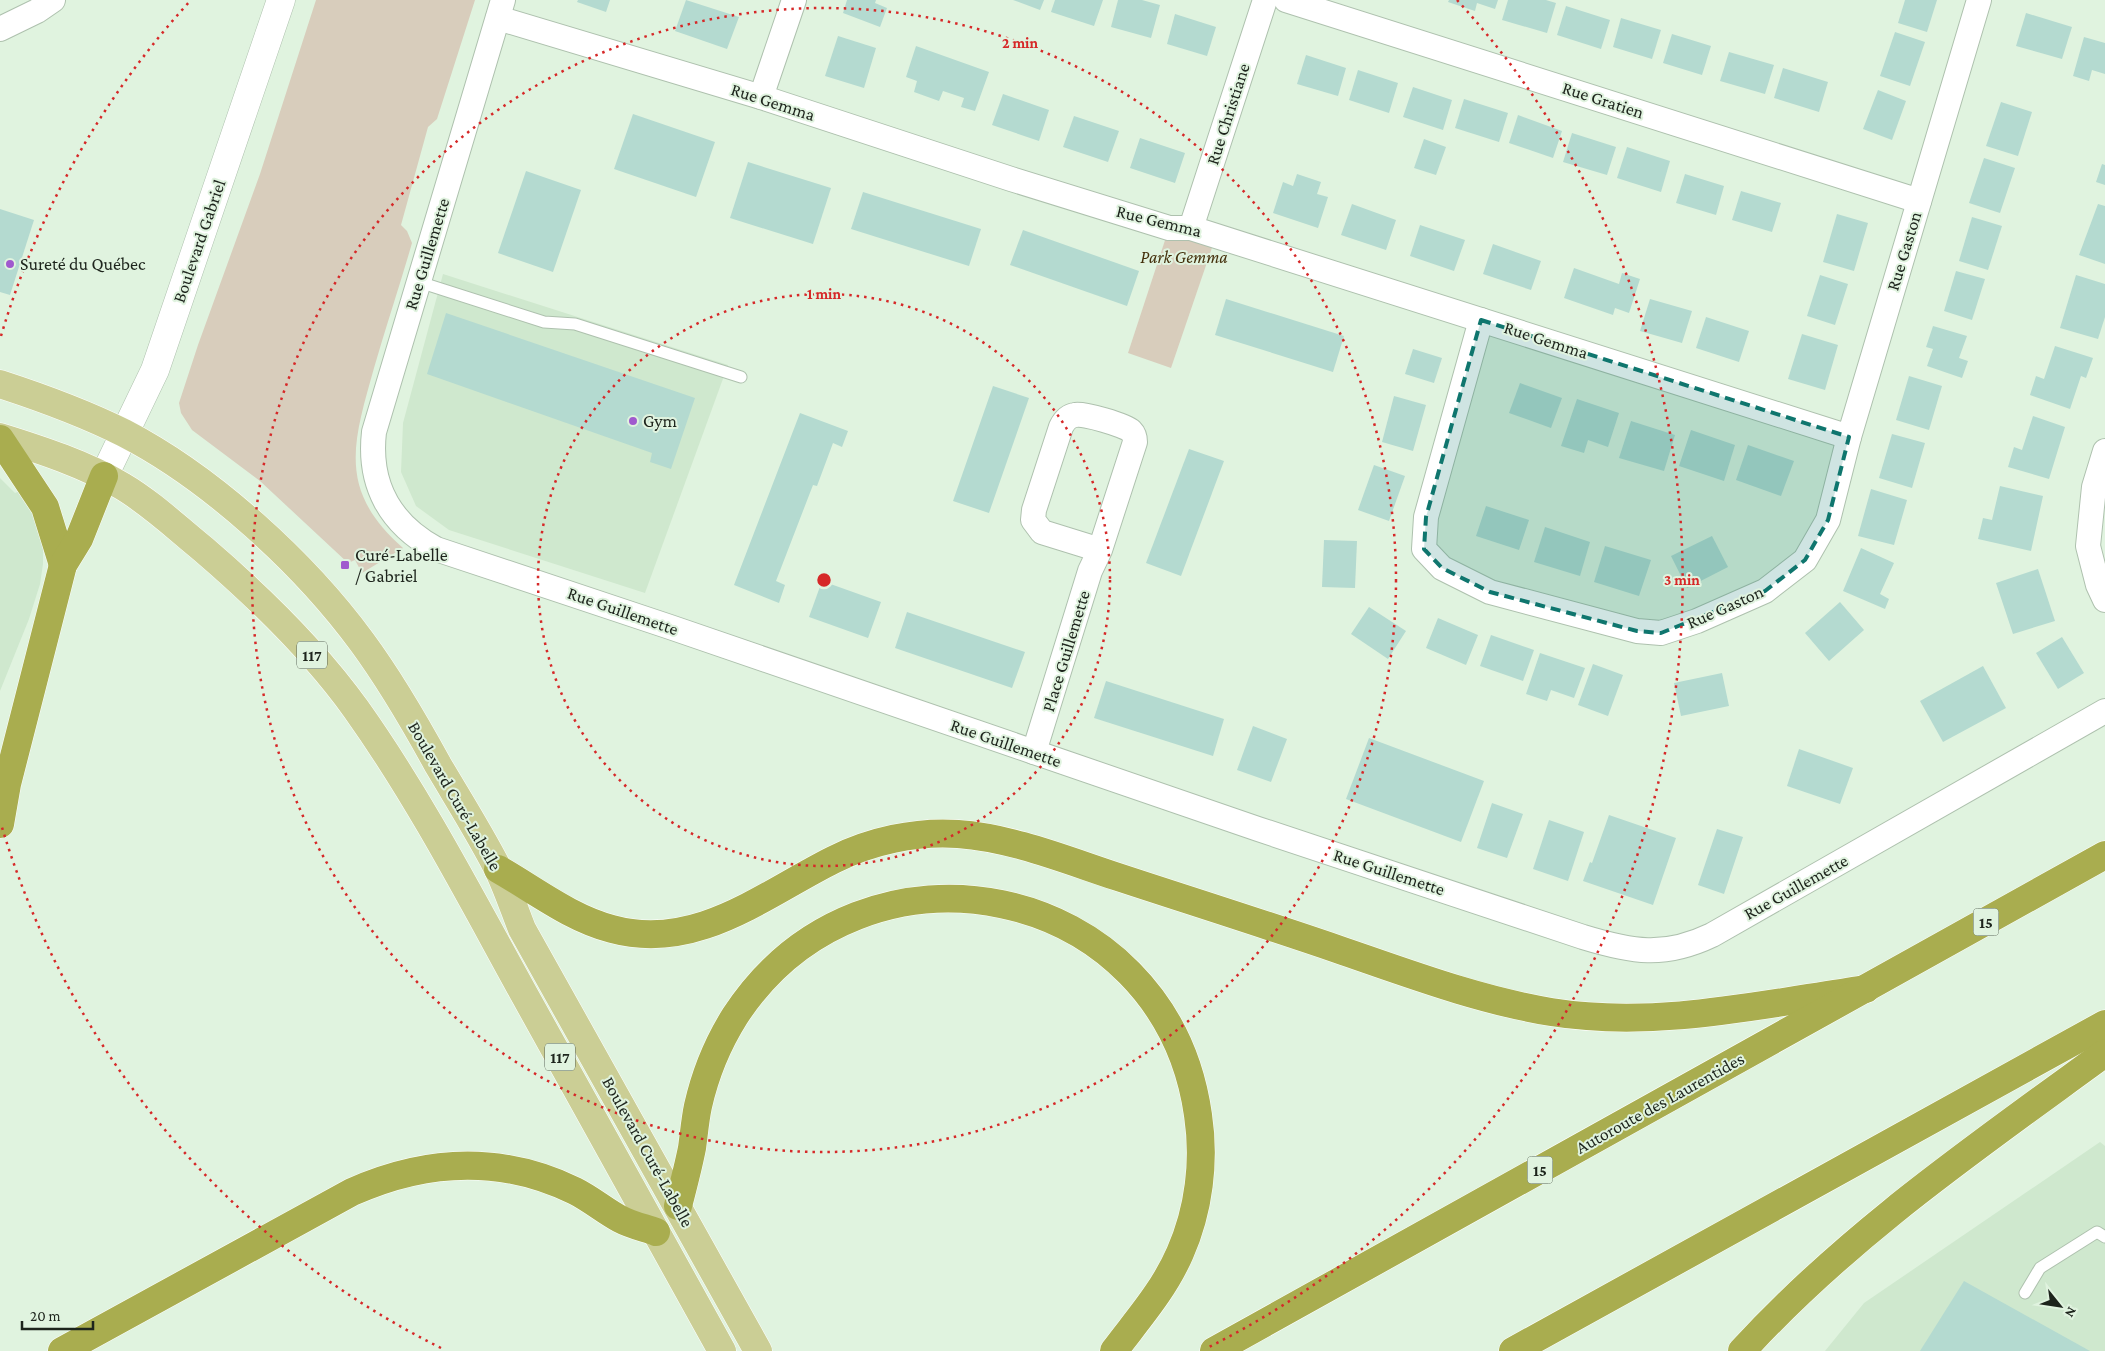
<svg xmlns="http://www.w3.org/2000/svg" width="2105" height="1351" viewBox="0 0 2105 1351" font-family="'Crimson Pro',serif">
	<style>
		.built { fill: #cfe8ce }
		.green { fill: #d8cdbc }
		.building { fill: #b4dad0 }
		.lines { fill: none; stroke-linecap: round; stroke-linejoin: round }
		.service-casing { stroke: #aec1ae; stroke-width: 13 }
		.minor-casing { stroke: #aec1ae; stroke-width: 26 }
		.tertiary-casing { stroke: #aec1ae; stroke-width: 29 }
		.primary-casing { stroke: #fff; stroke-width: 29 }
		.motorway-casing { stroke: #fff; stroke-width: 29 }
		.service { stroke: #fff; stroke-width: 11 }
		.minor { stroke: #fff; stroke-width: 24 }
		.tertiary { stroke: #fff; stroke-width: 28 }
		.primary { stroke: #cbce95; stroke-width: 28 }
		.motorway { stroke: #a9ad4f; stroke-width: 28 }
		.marked { fill: #0f766e; fill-opacity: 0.2; stroke: #0f766e; stroke-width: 4; stroke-dasharray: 10 6; stroke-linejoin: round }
		.ring { fill: none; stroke: #d62828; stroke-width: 2.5; stroke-dasharray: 2.5 5 }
		.poi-dot { fill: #a05ace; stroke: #e0f3df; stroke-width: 2 }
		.labels { text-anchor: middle; stroke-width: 4; stroke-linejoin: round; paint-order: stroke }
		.shield { fill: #e0f3df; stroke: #586256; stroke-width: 1 }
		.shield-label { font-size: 16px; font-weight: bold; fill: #1d241c }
		.street-label { font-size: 18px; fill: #1d241c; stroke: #e0f3df }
		.park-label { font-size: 18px; font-style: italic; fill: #44300c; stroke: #e0f3df }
		.poi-label { font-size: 18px; fill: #1d241c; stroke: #e0f3df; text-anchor: start }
		.centre { fill: #d62828; stroke: #e0f3df; stroke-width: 2.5 }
		.ring-label { font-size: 15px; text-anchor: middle; font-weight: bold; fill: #d62828; stroke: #e0f3df; stroke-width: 4; stroke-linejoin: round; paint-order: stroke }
	</style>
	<rect width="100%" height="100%" fill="#e0f3df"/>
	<g class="built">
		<path d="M 443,274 L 728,365 L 645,593 L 449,530 L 416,506 L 401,472 L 403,423 Z"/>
		<path d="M 0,478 L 15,493 L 20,491 L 29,504 L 38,524 L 43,546 L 43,564 L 40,584 L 29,619 L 0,691 Z"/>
		<path d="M 2100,1142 L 2105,1146 L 2105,1351 L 1825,1351 L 1864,1303 Z"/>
	</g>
	<g class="green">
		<path d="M 316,0 L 475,0 L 437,119 L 428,127 L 401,225 L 407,231 L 412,243 C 400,285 386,326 374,368 C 353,443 337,490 403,548 L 362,573 L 355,560 L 348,563 L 260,481 L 192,430 L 181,413 L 179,403 L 198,345 L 260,174 Z"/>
		<path d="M 1169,228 L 1216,236 L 1171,368 L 1128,353 Z"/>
	</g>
	<g class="building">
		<path d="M 578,0 L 610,0 L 606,12 L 577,2 Z"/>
		<path d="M 686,0 L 739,17 L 727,49 L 675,31 Z"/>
		<path d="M 847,0 L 876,0 L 875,3 L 887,8 L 880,27 L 843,13 Z"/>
		<path d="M 1013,0 L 1044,0 L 1040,10 Z"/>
		<path d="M 1055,0 L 1103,0 L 1094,26 L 1051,12 Z"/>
		<path d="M 1118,0 L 1142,0 L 1160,5 L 1151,38 L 1111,27 Z"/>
		<path d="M 1449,0 L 1498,0 L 1495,9 L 1477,3 L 1475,11 L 1448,2 Z"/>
		<path d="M 1508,0 L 1546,0 L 1556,3 L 1547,33 L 1502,20 Z"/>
		<path d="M 1905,0 L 1937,0 L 1927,32 L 1898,23 Z"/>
		<path d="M 1566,6 L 1610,20 L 1601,49 L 1557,35 Z"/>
		<path d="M 2026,13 L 2072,27 L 2062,59 L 2016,46 Z"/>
		<path d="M 1175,14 L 1216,27 L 1207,56 L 1167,44 Z"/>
		<path d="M 1621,18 L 1661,30 L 1652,59 L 1613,47 Z"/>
		<path d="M 1895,32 L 1925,42 L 1910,86 L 1880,76 Z"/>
		<path d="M 1672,34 L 1711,46 L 1702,75 L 1663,63 Z"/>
		<path d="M 838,36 L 876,48 L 864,88 L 825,76 Z"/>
		<path d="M 2084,37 L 2105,43 L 2105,74 L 2092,70 L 2089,81 L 2073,76 Z"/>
		<path d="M 916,46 L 989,72 L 975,111 L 961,107 L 964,98 L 943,91 L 939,101 L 914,92 L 917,81 L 906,77 Z"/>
		<path d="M 1729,52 L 1774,65 L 1765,94 L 1720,81 Z"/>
		<path d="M 1306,55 L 1346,68 L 1338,96 L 1297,84 Z"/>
		<path d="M 1783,68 L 1828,82 L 1819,112 L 1774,98 Z"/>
		<path d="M 1358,70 L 1398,83 L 1389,113 L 1349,100 Z"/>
		<path d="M 1413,87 L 1452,100 L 1443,130 L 1403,117 Z"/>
		<path d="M 1878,90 L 1906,101 L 1892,140 L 1863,129 Z"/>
		<path d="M 1003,94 L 1049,110 L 1039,141 L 992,125 Z"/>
		<path d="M 1464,99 L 1508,113 L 1499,142 L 1455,128 Z"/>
		<path d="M 2001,102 L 2032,112 L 2018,156 L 1986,146 Z"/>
		<path d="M 633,114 L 715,142 L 696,197 L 614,169 Z"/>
		<path d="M 1518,115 L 1562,131 L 1553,158 L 1509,143 Z"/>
		<path d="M 1074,116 L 1119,131 L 1108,162 L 1063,147 Z"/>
		<path d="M 1572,133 L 1616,147 L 1607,175 L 1563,162 Z"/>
		<path d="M 1140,138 L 1185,153 L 1175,183 L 1130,168 Z"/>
		<path d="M 1424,139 L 1446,147 L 1436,175 L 1414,168 Z"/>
		<path d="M 1627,147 L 1670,161 L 1661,192 L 1617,178 Z"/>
		<path d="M 1984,158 L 2015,168 L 2000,213 L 1969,203 Z"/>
		<path d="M 748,162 L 831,188 L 813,244 L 730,218 Z"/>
		<path d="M 2102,164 L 2105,165 L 2105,185 L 2096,182 Z"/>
		<path d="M 526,171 L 581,190 L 553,272 L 498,253 Z"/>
		<path d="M 1297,174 L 1321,182 L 1317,194 L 1328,197 L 1318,228 L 1273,213 L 1283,182 L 1293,186 Z"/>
		<path d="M 1685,174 L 1724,186 L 1716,215 L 1676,203 Z"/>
		<path d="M 1741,191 L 1781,203 L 1772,232 L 1732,220 Z"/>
		<path d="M 863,192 L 981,229 L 969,266 L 851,229 Z"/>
		<path d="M 1352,204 L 1396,220 L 1386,250 L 1341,235 Z"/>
		<path d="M 2098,204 L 2105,206 L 2105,264 L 2079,255 Z"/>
		<path d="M 0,209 L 34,220 L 10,295 L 0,292 Z"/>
		<path d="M 1837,214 L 1868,223 L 1854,271 L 1823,262 Z"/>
		<path d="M 1972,217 L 2002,226 L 1988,270 L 1959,261 Z"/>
		<path d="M 1420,225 L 1465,240 L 1454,271 L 1410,256 Z"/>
		<path d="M 1023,230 L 1139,271 L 1127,306 L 1010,265 Z"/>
		<path d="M 1493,244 L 1541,261 L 1531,290 L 1483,274 Z"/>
		<path d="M 1574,268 L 1619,284 L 1622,273 L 1640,279 L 1629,313 L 1615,308 L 1613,315 L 1564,298 Z"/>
		<path d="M 1956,271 L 1985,279 L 1972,320 L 1944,311 Z"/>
		<path d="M 1820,275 L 1848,284 L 1835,325 L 1807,316 Z"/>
		<path d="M 2076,275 L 2105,284 L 2105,317 L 2098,339 L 2060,328 Z"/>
		<path d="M 1226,299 L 1344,336 L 1333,372 L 1215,335 Z"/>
		<path d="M 1650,299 L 1692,311 L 1682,343 L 1640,331 Z"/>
		<path d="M 446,313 L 695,398 L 671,469 L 650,462 L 652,453 L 427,374 Z"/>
		<path d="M 1706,317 L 1749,331 L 1739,362 L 1696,348 Z"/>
		<path d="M 1933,326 L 1967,336 L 1959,358 L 1968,361 L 1962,378 L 1927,366 L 1933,349 L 1926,347 Z"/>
		<path d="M 1802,334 L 1838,345 L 1825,390 L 1788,379 Z"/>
		<path d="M 2055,346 L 2093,358 L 2086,378 L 2081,376 L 2070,409 L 2030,395 L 2036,376 L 2044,379 Z"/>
		<path d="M 1413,349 L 1442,358 L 1434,383 L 1405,374 Z"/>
		<path d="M 1909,376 L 1942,386 L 1929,430 L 1896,420 Z"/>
		<path d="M 1520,383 L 1562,398 L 1551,428 L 1509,413 Z"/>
		<path d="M 993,386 L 1029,398 L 989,513 L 953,501 Z"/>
		<path d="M 1394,396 L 1426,405 L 1413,451 L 1382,442 Z"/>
		<path d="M 1577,399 L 1619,413 L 1608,447 L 1588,440 L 1584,453 L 1561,446 Z"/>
		<path d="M 800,413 L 848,431 L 842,447 L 833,443 L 817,486 L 813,485 L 776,581 L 785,585 L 779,603 L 734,585 Z"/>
		<path d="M 2033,416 L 2065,427 L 2049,479 L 2008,467 L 2014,447 L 2022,450 Z"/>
		<path d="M 1631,421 L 1675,435 L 1664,471 L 1619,458 Z"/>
		<path d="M 1691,430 L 1735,445 L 1724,481 L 1679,466 Z"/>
		<path d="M 1892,434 L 1925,443 L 1912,488 L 1879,478 Z"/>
		<path d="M 1748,445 L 1794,461 L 1781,496 L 1736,480 Z"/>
		<path d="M 1189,449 L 1224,461 L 1181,576 L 1146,563 Z"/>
		<path d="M 1374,465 L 1405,476 L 1389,521 L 1358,510 Z"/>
		<path d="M 2000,486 L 2043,496 L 2031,551 L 1978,539 L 1983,518 L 1992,520 Z"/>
		<path d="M 1871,489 L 1907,500 L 1894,545 L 1858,536 Z"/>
		<path d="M 1486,506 L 1529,520 L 1519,550 L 1476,536 Z"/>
		<path d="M 1545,527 L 1590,542 L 1580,576 L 1534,562 Z"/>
		<path d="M 1712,536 L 1728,567 L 1687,588 L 1671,556 Z"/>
		<path d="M 1324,540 L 1357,541 L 1355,588 L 1322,587 Z"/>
		<path d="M 1605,546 L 1651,560 L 1639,596 L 1594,582 Z"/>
		<path d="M 1861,548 L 1894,563 L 1880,594 L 1889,599 L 1885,609 L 1843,591 Z"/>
		<path d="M 2038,569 L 2055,621 L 2013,634 L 1996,583 Z"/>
		<path d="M 822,581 L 881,602 L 868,638 L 809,617 Z"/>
		<path d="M 1840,602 L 1864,630 L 1829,661 L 1805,633 Z"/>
		<path d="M 1369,607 L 1406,631 L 1388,659 L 1351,634 Z"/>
		<path d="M 907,612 L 1025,652 L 1012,688 L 895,648 Z"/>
		<path d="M 1438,618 L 1478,635 L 1466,665 L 1426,648 Z"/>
		<path d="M 1491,635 L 1534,650 L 1523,681 L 1480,666 Z"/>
		<path d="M 2062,637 L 2084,673 L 2058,689 L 2036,653 Z"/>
		<path d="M 1540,653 L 1585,668 L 1574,698 L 1551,690 L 1547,701 L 1526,694 Z"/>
		<path d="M 1593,664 L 1623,675 L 1608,716 L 1578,705 Z"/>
		<path d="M 1983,666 L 2006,708 L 1943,742 L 1920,701 Z"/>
		<path d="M 1722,673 L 1729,706 L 1681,716 L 1674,683 Z"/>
		<path d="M 1106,681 L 1224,719 L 1213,756 L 1094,718 Z"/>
		<path d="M 1253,726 L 1287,739 L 1271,782 L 1237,770 Z"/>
		<path d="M 1369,738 L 1484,781 L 1461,842 L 1346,799 Z"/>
		<path d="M 1799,749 L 1853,768 L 1840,804 L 1787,786 Z"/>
		<path d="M 1492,803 L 1523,814 L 1507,858 L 1477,848 Z"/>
		<path d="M 1609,815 L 1676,838 L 1653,905 L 1583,881 L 1590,862 L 1592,863 Z"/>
		<path d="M 1549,820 L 1584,832 L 1568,881 L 1533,869 Z"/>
		<path d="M 1717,829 L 1743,837 L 1724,894 L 1698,885 Z"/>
		<path d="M 1964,1281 L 2090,1351 L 1920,1351 Z"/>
	</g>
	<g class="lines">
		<g class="service-casing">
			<g id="service">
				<path d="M 419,282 L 544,322 L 575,324 L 741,377"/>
				<path d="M 2025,1293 L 2040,1268 L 2097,1232 L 2105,1237"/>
			</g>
		</g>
		<g class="minor-casing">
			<g id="minor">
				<path d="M 503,0 L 374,432 C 368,485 390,524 436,549 L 670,627 L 1258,829 L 1583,937 C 1632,952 1664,958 1712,935 L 2105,711"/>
				<path d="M 1286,0 L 1919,201"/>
				<path d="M 498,18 L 761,97 L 1011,179 L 1169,228 L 1191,228 L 1849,437"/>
				<path d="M 0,29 L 37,11 L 53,0"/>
				<path d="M 761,97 L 794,0"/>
				<path d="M 1191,228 L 1265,0"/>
				<path d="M 1481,320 L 1426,517 L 1424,549 L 1442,568 L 1490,592 L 1637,631 L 1661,633 L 1697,621 L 1765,591 L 1805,560 L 1828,520 L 1849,437 L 1979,0"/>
				<path d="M 2105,451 L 2094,487 L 2088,546 L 2098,585 L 2105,600"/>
				<path d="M 1034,752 L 1090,571 L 1100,550 L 1135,442 C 1135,438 1134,434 1131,431 C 1125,425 1083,413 1075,415 C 1068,416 1064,421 1061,427 L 1034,510 L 1033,520 L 1042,532 L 1100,550"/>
			</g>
		</g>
		<g class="tertiary-casing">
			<path id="tertiary" d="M 104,476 L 155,370 L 281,0"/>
		</g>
		<g class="primary-casing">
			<g id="primary">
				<path d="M 0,384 C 43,398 84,413 124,433 C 211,478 304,563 362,642 C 390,680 415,723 438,765 C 458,799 479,832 497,867 C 507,887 514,909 522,929 L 758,1351"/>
				<path d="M 0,437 C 42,450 84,464 122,486 C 151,503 177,528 203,549 C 259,597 313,649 356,709 C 420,799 471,898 524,994 C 590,1113 656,1232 722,1351"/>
			</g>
		</g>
		<g class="motorway-casing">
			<g id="motorway">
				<path d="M 0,439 L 45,507 L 63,565"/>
				<path d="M 0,824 L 7,784 L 63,565 L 79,539 L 104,476"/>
				<path d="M 498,869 C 535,890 570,918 612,929 C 696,952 763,895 833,860 C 870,841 916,831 958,834 C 1013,838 1066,860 1118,877 C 1191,901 1264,924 1337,949 C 1407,973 1478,1000 1551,1012 C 1656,1029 1763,1004 1866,989"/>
				<path d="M 678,1206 C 683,1187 688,1168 692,1148 C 694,1134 695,1120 698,1106 C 705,1075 718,1043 735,1016 C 863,820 1165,881 1198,1115 C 1205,1161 1199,1210 1180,1253 C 1164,1290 1138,1319 1114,1351"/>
				<path d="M 62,1351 L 352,1192 C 426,1159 501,1155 575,1191 C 591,1199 605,1211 620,1219 C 631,1225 645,1228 656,1232"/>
				<path d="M 1214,1351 L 2105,855"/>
				<path d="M 1513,1351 L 2105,1024"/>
				<path d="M 1742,1351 C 1849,1234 1978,1146 2105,1053"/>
			</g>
		</g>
		<use href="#service" class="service"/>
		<use href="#minor" class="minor"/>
		<use href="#tertiary" class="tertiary"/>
		<use href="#primary" class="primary"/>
		<use href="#motorway" class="motorway"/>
	</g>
	<path class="marked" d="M 1481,320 L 1849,437 L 1828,520 L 1805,560 L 1765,591 L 1661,633 L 1637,631 L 1490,592 L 1442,568 L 1424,549 L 1426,517 Z"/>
	<g class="ring">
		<circle cx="824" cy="580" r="286"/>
		<circle cx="824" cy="580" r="572"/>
		<path d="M441 1348A858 858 0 0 1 1 824M1 336A858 858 0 0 1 191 0M1457 0A858 858 0 0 1 1207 1348"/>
	</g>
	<g class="poi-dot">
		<circle cx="10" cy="264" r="5"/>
		<circle cx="633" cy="421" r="5"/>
		<rect x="340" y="560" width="10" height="10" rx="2.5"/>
	</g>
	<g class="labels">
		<g class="shield">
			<rect x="297" y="641.5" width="30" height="27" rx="4"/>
			<rect x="1973.5" y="908.5" width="25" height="27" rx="4"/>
			<rect x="545" y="1043.5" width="30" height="27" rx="4"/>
			<rect x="1527.5" y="1156.5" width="25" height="27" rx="4"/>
		</g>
		<g class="shield-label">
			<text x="312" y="661">117</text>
			<text x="1986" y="928">15</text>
			<text x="560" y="1063">117</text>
			<text x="1540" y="1176">15</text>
		</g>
		<g class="street-label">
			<text transform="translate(1603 100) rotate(18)" y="6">Rue Gratien</text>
			<text transform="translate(773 102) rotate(18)" y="6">Rue Gemma</text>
			<text transform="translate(1228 114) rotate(-72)" y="6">Rue Christiane</text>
			<text transform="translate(1159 221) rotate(14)" y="6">Rue Gemma</text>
			<text transform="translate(199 241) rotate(-71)" y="6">Boulevard Gabriel</text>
			<text transform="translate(1904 251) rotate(-73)" y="6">Rue Gaston</text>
			<text transform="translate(427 254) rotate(-73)" y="6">Rue Guillemette</text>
			<text transform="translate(1546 340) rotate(18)" y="6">Rue Gemma</text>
			<text transform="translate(1725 607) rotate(-24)" y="6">Rue Gaston</text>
			<text transform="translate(623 611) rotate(19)" y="6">Rue Guillemette</text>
			<text transform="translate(1066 651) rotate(-73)" y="6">Place Guillemette</text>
			<text transform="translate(1006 743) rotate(19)" y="6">Rue Guillemette</text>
			<text transform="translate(455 796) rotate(60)" y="6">Boulevard Curé-Labelle</text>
			<text transform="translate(1389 872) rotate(18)" y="6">Rue Guillemette</text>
			<text transform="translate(1796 887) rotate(-29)" y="6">Rue Guillemette</text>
			<text transform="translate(1660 1103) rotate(-29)" y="6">Autoroute des Laurentides</text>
			<text transform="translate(648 1152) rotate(61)" y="6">Boulevard Curé-Labelle</text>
		</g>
		<g class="park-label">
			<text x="1184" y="263">Park Gemma</text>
		</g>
		<g class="poi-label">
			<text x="20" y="270">Sureté du Québec</text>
			<text x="643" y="427">Gym</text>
			<text x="355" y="561">Curé-Labelle<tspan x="355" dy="21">/ Gabriel</tspan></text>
		</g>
	</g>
	<circle cx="824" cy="580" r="8" class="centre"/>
	<g class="ring-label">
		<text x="1020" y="48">2 min</text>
		<text x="824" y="299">1 min</text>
		<text x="1682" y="585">3 min</text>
	</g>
	<g transform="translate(2060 1306) rotate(120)" stroke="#e0f3df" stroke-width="4" paint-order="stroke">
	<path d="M0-4L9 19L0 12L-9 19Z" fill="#1d241c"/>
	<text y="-8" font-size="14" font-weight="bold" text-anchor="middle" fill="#1d241c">N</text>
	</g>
	<path d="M22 1321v8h71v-8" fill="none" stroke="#1d241c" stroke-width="2.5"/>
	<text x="30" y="1321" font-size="15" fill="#1d241c" stroke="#e0f3df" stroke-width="4" paint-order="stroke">20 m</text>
</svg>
